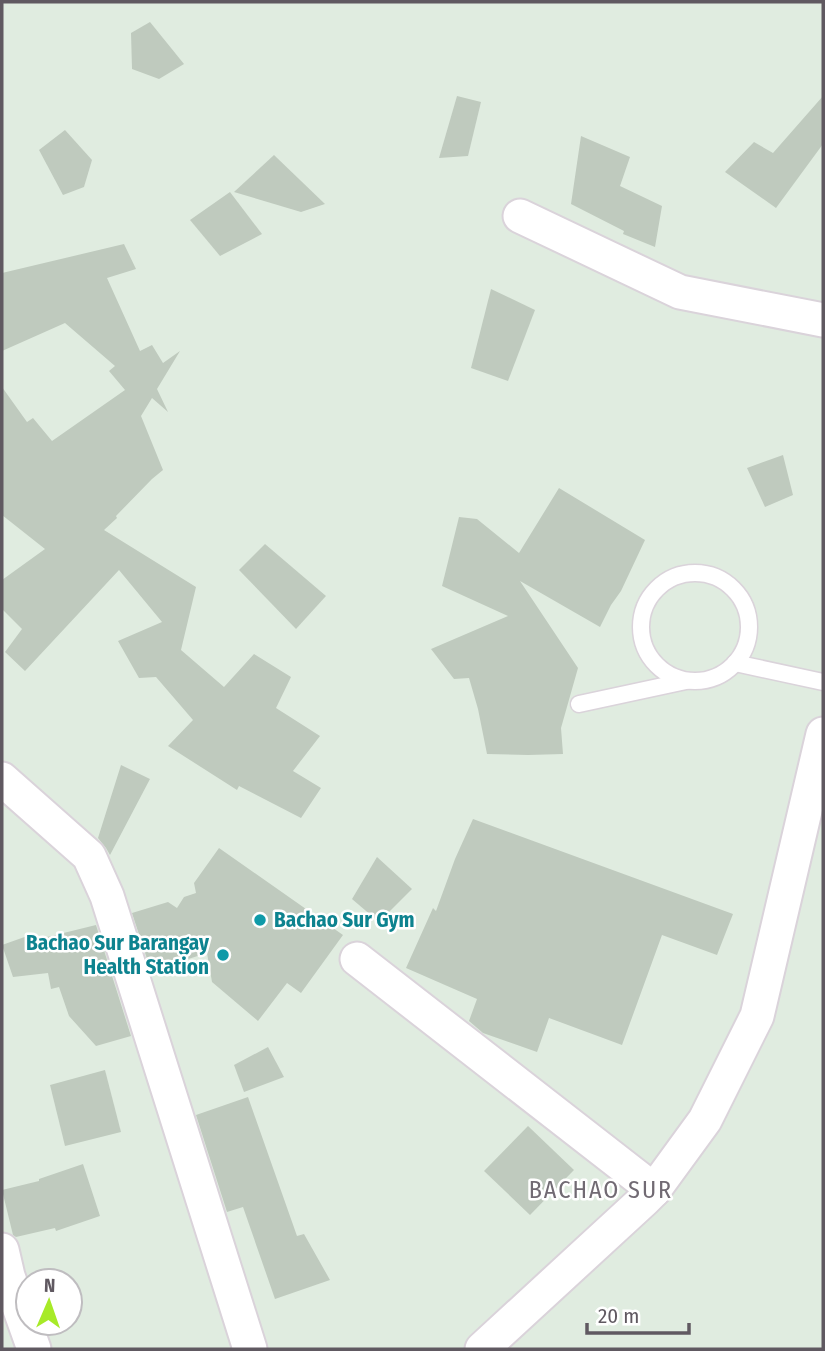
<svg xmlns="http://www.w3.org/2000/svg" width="825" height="1351" viewBox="0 0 825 1351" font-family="'Fira Sans Condensed',sans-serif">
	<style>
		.building { fill: #bfcabe }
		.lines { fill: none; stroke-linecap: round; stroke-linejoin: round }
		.lane-casing { stroke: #dad3da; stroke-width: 19 }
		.street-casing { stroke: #dad3da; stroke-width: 37 }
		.lane { stroke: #fff; stroke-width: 16 }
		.street { stroke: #fff; stroke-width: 33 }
		.culture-dot { fill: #0f9aa8; stroke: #fff; stroke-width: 2.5 }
		.labels { text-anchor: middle; stroke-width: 5; stroke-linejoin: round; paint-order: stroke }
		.culture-label { font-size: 21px; font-weight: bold; fill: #0d838f; stroke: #fff; text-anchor: start }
		.quarter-label { font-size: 24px; letter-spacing: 2px; fill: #716a73; stroke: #fff }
	</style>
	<rect width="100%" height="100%" fill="#e0ece0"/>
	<g class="building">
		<path d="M 150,22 L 184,64 L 159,79 L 132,69 L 131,33 Z"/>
		<path d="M 457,96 L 481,102 L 468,156 L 439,158 Z"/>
		<path d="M 823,96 L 823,144 L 776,208 L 725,172 L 754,142 L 773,153 Z"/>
		<path d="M 65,130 L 92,160 L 84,187 L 63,195 L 39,150 Z"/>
		<path d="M 581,136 L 630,157 L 620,186 L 662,206 L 655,247 L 623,234 L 624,231 L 571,204 Z"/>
		<path d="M 274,155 L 325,204 L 301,212 L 234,192 Z"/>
		<path d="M 230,192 L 262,234 L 220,256 L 190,220 Z"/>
		<path d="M 124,244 L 136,269 L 107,278 L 140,351 L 152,345 L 163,363 L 180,351 L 157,389 L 168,412 L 152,398 L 141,416 L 163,470 L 152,479 L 116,516 L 117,518 L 104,530 L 196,587 L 181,650 L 224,687 L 254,654 L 291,677 L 276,708 L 320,736 L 293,771 L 321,788 L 301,818 L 239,786 L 237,790 L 168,746 L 193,720 L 156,677 L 139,678 L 118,641 L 162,622 L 119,570 L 25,671 L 5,652 L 22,629 L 2,609 L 2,580 L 45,549 L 2,515 L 2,387 L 27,422 L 33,418 L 52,441 L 125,390 L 109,371 L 115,366 L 65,323 L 2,351 L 2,273 Z"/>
		<path d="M 491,289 L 535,310 L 508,381 L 471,368 Z"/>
		<path d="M 783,455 L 793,495 L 765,507 L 747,468 Z"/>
		<path d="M 559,488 L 645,540 L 621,591 L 611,605 L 600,627 L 520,581 L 578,668 L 561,728 L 563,754 L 528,755 L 487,754 L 478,709 L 469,678 L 454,679 L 431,649 L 508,616 L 442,586 L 459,517 L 477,519 L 519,553 Z"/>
		<path d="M 265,544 L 326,596 L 296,629 L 239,570 Z"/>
		<path d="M 121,765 L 150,779 L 110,855 L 106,848 L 98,838 Z"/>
		<path d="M 473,819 L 733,914 L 717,955 L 662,935 L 622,1045 L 549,1018 L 537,1052 L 483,1033 L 469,1021 L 477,999 L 406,968 L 433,908 L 436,911 L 455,859 Z"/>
		<path d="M 219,848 L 343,935 L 301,993 L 287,983 L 258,1021 L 212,982 L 207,953 L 151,971 L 132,913 L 168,902 L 177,908 L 184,897 L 196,893 L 194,883 Z"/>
		<path d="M 377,857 L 412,889 L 379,922 L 352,899 Z"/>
		<path d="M 96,925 L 131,1036 L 96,1046 L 69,1016 L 59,987 L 51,989 L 48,973 L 13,977 L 2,945 L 33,934 L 35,940 Z"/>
		<path d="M 268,1047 L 284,1077 L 244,1092 L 234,1065 Z"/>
		<path d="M 105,1070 L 121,1132 L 65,1146 L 50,1085 Z"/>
		<path d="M 248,1097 L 297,1236 L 304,1234 L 330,1280 L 275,1299 L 243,1207 L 227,1212 L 196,1115 Z"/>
		<path d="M 528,1126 L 574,1170 L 530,1215 L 484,1171 Z"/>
		<path d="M 83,1164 L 100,1216 L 56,1231 L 55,1228 L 16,1237 L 13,1235 L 2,1190 L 39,1181 L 39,1179 Z"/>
	</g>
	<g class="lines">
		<g class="lane-casing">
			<g id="lane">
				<circle cx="695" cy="627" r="54"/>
				<path d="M 735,663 L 823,682"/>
				<path d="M 579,704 L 686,681"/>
			</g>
		</g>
		<g class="street-casing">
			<g id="street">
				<path d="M 520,216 L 680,292 L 823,320"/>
				<path d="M 2,779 L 89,856 L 107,896 L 250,1349"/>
				<path d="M 357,959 L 654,1190"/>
				<path d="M 2,1250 L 8,1276 L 34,1349"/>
				<path d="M 482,1349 L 644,1200 L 654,1190 L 705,1120 L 757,1016 L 823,734"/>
			</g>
		</g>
		<use href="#lane" class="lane"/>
		<use href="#street" class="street"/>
	</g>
	<g class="culture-dot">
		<circle cx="260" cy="920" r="7"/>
		<circle cx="223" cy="955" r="7"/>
	</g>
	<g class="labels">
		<g class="culture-label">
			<text x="274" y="927">Bachao Sur Gym</text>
			<text x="209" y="950" text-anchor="end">Bachao Sur Barangay<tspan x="209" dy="24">Health Station</tspan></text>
		</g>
		<g class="quarter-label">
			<text x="601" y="1198">BACHAO SUR</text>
		</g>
	</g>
	<rect width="825" height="1351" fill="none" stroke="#605961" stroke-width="7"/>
	<g transform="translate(49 1302) rotate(2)"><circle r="33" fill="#ffffff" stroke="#bfbdc0" stroke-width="2"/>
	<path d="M0-5L12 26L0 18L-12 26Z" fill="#a7ea28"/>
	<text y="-10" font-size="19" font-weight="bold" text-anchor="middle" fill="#605961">N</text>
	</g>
	<path d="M587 1323v10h102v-10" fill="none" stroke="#605961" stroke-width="3.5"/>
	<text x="598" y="1323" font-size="21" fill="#605961" stroke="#ffffff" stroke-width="5" paint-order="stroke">20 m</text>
</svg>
